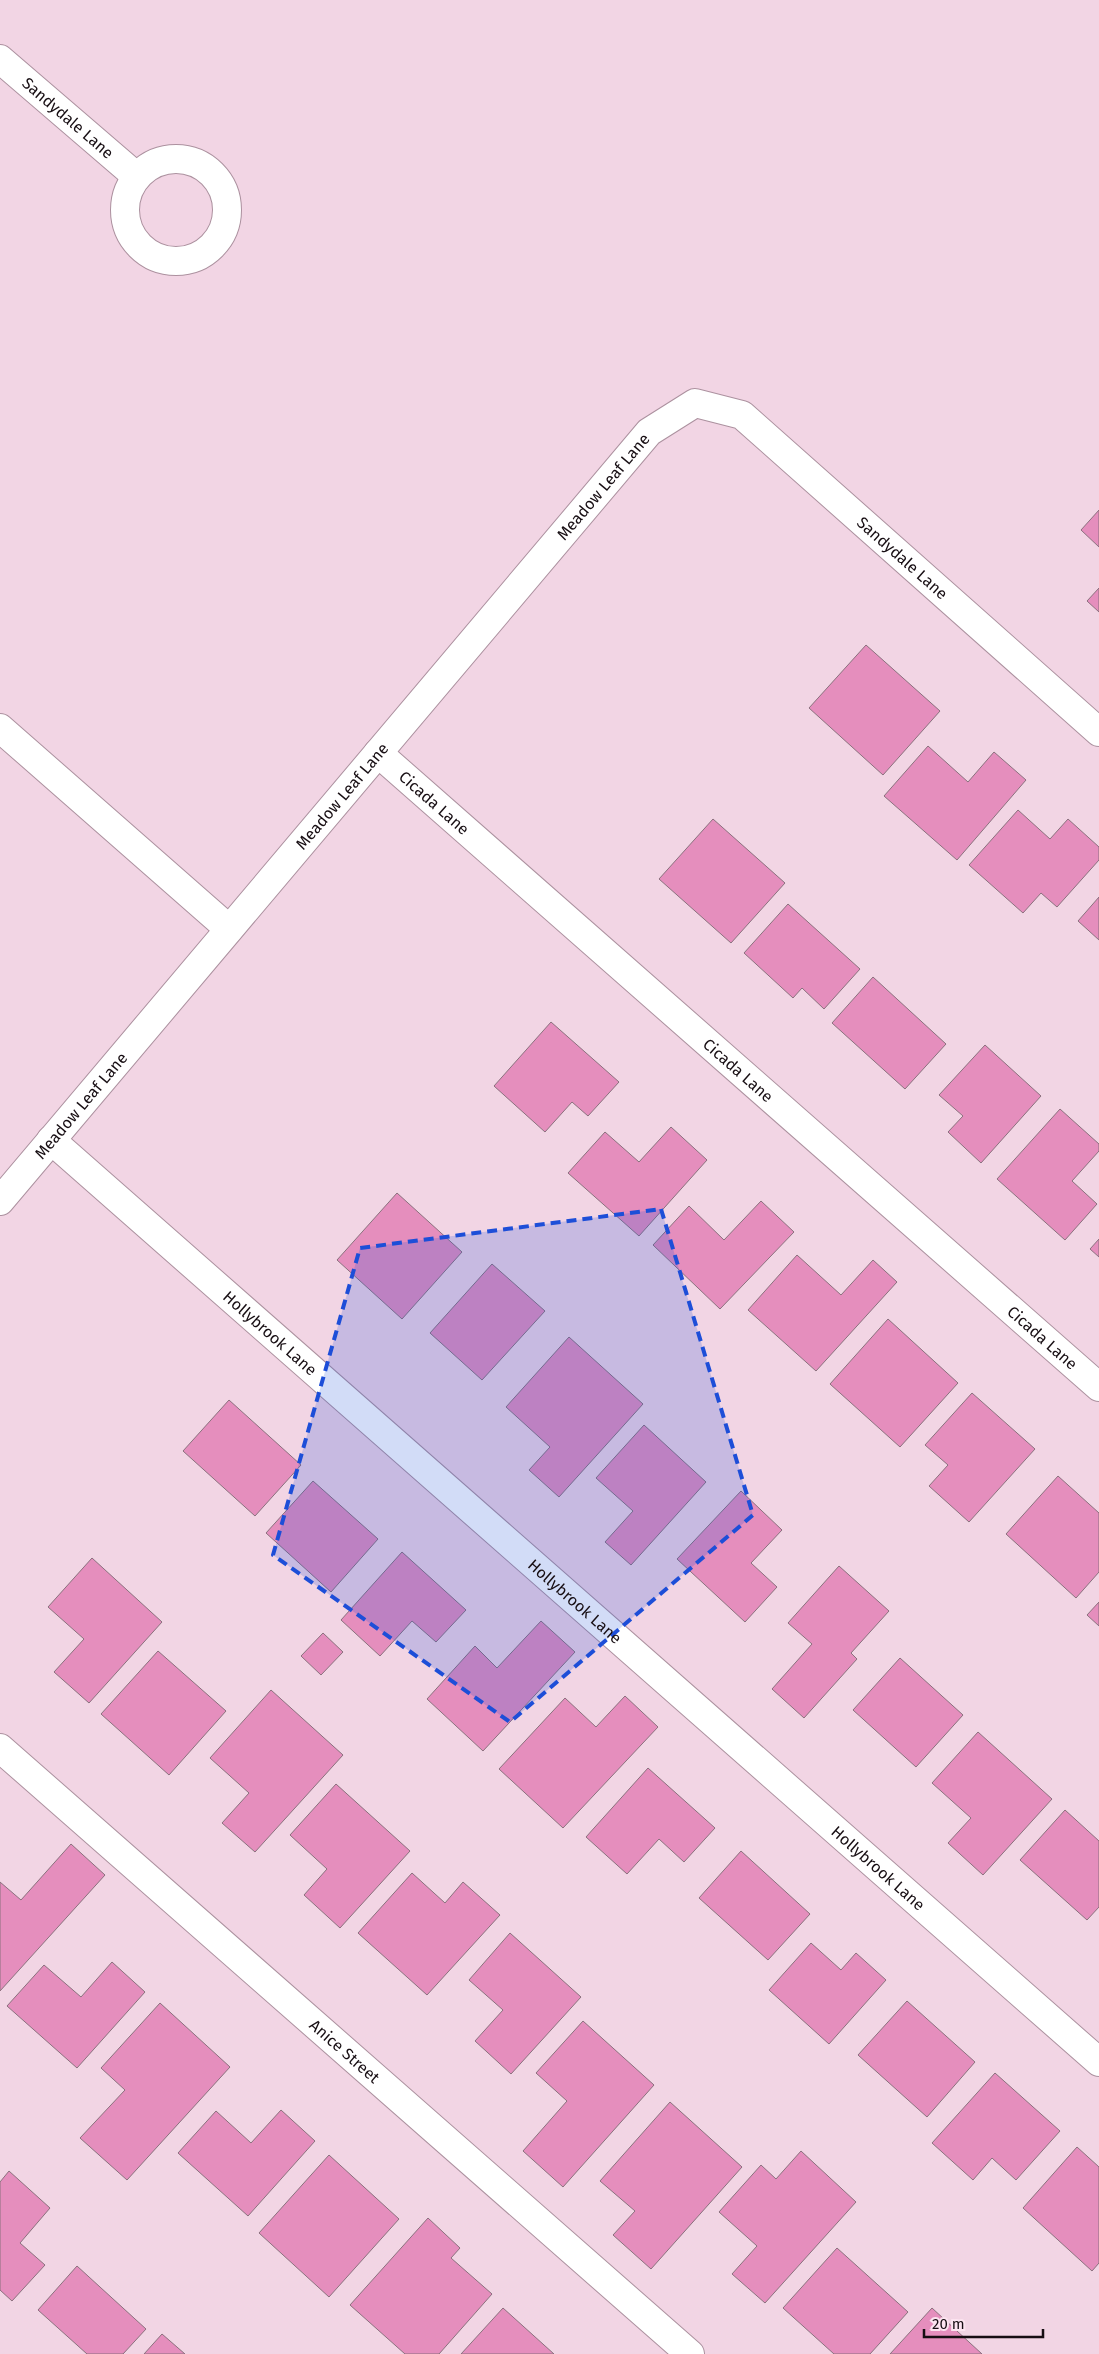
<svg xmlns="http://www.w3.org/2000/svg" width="1099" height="2354" viewBox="0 0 1099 2354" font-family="'Fira Sans',sans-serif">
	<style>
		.building { fill: #e58ebd; stroke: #8b717e }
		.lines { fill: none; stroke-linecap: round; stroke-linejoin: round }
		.minor-casing { stroke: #ac919f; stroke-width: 30 }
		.minor { stroke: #fff; stroke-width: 28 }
		.marked { fill: #1d4ed8; fill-opacity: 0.2; stroke: #1d4ed8; stroke-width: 4; stroke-dasharray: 10 6; stroke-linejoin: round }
		.labels { text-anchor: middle; stroke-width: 4.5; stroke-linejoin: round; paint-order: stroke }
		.street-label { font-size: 16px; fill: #170e13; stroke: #fce4f0 }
	</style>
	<rect width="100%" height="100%" fill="#f2d5e4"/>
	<g class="building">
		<path d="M 1099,510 L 1099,547 L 1081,530 Z"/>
		<path d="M 1099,588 L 1099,612 L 1087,601 Z"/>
		<path d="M 866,645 L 940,711 L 883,775 L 809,708 Z"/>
		<path d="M 928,746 L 968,782 L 994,752 L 1026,780 L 957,860 L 884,796 Z"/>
		<path d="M 1018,810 L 1050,839 L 1068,819 L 1099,847 L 1099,860 L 1057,907 L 1041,893 L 1023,913 L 969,865 Z"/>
		<path d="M 713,819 L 785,883 L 731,943 L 659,879 Z"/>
		<path d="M 1099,897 L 1099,940 L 1078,921 Z"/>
		<path d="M 788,904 L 860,969 L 824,1009 L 802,988 L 793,998 L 744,953 Z"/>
		<path d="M 873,977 L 946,1044 L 905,1089 L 832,1023 Z"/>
		<path d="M 551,1022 L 619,1082 L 588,1116 L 572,1102 L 545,1132 L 494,1086 Z"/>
		<path d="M 985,1045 L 1041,1096 L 981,1163 L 948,1132 L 963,1116 L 939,1095 Z"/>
		<path d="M 1060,1109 L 1099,1144 L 1099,1151 L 1072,1181 L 1097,1204 L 1065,1240 L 997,1179 Z"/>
		<path d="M 671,1127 L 707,1160 L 639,1236 L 568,1173 L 605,1132 L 639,1162 Z"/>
		<path d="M 397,1193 L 462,1252 L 402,1319 L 337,1260 Z"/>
		<path d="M 761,1201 L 794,1232 L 720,1309 L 653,1245 L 689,1206 L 724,1240 Z"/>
		<path d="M 1099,1239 L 1099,1257 L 1090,1249 Z"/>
		<path d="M 797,1255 L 841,1295 L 873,1260 L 897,1282 L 816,1371 L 748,1310 Z"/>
		<path d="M 492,1264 L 545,1311 L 482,1380 L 430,1333 Z"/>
		<path d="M 888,1319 L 958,1383 L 900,1447 L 830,1384 Z"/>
		<path d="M 569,1337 L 643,1404 L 559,1497 L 529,1470 L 550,1447 L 506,1407 Z"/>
		<path d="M 972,1393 L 1035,1449 L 969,1522 L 929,1486 L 948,1465 L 925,1445 Z"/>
		<path d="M 229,1400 L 301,1465 L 255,1516 L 183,1451 Z"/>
		<path d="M 644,1425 L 706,1482 L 631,1565 L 605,1542 L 633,1511 L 596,1478 Z"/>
		<path d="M 1058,1476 L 1099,1513 L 1099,1572 L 1076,1598 L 1006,1534 Z"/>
		<path d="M 313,1481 L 378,1539 L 331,1592 L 266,1533 Z"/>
		<path d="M 741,1491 L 782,1530 L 751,1563 L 777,1587 L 745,1622 L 677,1559 Z"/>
		<path d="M 402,1552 L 466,1610 L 436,1642 L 412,1621 L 380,1656 L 341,1620 Z"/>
		<path d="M 92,1558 L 162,1622 L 89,1703 L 54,1672 L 84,1639 L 48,1607 Z"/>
		<path d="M 839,1566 L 889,1611 L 851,1653 L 857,1659 L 804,1718 L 772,1689 L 812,1644 L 788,1623 Z"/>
		<path d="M 1099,1602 L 1099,1626 L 1087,1615 Z"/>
		<path d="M 541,1621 L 575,1652 L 483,1751 L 427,1699 L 475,1646 L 497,1668 Z"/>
		<path d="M 323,1633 L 343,1652 L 321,1675 L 301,1656 Z"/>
		<path d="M 158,1651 L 226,1711 L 169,1775 L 101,1714 Z"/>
		<path d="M 900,1658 L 963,1715 L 916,1767 L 853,1710 Z"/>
		<path d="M 271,1690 L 343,1755 L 255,1852 L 222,1823 L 249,1793 L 210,1758 Z"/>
		<path d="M 625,1696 L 658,1727 L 563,1828 L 499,1769 L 565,1698 L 596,1727 Z"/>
		<path d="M 978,1732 L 1052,1799 L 983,1875 L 948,1843 L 971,1818 L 932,1783 Z"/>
		<path d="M 648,1768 L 715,1828 L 684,1862 L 659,1839 L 627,1874 L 586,1837 Z"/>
		<path d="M 336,1784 L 410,1851 L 340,1928 L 304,1895 L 327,1869 L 290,1835 Z"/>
		<path d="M 1065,1810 L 1099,1841 L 1099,1907 L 1087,1920 L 1020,1860 Z"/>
		<path d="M 71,1844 L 105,1875 L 0,1991 L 0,1882 L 21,1900 Z"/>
		<path d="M 741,1851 L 810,1914 L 768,1960 L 699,1898 Z"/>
		<path d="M 412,1873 L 445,1903 L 463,1882 L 500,1915 L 427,1995 L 358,1933 Z"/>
		<path d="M 510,1933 L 581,1997 L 511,2074 L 475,2041 L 503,2010 L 469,1980 Z"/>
		<path d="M 811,1943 L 841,1970 L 856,1953 L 886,1980 L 829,2044 L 769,1990 Z"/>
		<path d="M 112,1962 L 145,1992 L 77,2068 L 7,2006 L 44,1965 L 81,1997 Z"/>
		<path d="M 907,2001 L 975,2062 L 927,2117 L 858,2055 Z"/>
		<path d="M 160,2003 L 230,2067 L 127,2180 L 80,2138 L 125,2090 L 101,2068 Z"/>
		<path d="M 583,2021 L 654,2085 L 563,2187 L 523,2151 L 567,2101 L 536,2073 Z"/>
		<path d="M 995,2073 L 1060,2131 L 1016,2180 L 992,2158 L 973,2180 L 932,2143 Z"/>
		<path d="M 670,2102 L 742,2167 L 651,2269 L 613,2235 L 635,2211 L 600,2181 Z"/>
		<path d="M 281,2110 L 315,2141 L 248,2216 L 178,2153 L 216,2111 L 251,2143 Z"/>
		<path d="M 1077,2147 L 1099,2167 L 1099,2263 L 1092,2271 L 1023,2208 Z"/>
		<path d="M 801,2151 L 856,2202 L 765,2303 L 732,2274 L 757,2246 L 719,2212 L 761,2165 L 776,2179 Z"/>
		<path d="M 329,2155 L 399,2219 L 329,2297 L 259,2233 Z"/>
		<path d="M 9,2171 L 50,2208 L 20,2243 L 45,2265 L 12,2301 L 0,2290 L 0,2182 Z"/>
		<path d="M 428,2218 L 460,2248 L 451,2258 L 492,2294 L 439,2354 L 405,2354 L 350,2305 Z"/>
		<path d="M 837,2248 L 908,2312 L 870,2354 L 834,2354 L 783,2308 Z"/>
		<path d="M 77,2266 L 146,2329 L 123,2354 L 87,2354 L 38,2310 Z"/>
		<path d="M 503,2308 L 554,2354 L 461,2354 Z"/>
		<path d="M 932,2308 L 982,2354 L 890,2354 Z"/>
		<path d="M 162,2334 L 185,2354 L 144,2354 Z"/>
	</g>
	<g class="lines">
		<g class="minor-casing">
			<g id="minor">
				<path id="s1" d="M 0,59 L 136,176"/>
				<circle cx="176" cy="210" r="51"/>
				<path d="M 0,728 L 229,929"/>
				<path id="s2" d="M 378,753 L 1099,1387"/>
				<path id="s3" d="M 51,1140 L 1099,2062"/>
				<path id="s4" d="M 0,1201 L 649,432 L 695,403 L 742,415 L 1099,732"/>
				<path id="s5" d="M 0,1748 L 690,2354"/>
			</g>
		</g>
		<use href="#minor" class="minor"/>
	</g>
	<path class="marked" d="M 661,1209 L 753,1515 L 510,1722 L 273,1555 L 360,1248 Z"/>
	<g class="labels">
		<g class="street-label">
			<text dy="6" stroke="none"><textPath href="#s1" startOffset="90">Sandydale Lane</textPath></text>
			<text dy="6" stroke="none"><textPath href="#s4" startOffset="935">Meadow Leaf Lane</textPath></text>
			<text dy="6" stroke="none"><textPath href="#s4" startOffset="1324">Sandydale Lane</textPath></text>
			<text dy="6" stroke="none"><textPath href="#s4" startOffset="530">Meadow Leaf Lane</textPath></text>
			<text dy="6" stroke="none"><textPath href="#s2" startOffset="75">Cicada Lane</textPath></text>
			<text dy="6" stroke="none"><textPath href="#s2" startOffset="480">Cicada Lane</textPath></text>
			<text dy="6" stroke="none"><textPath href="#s4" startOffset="125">Meadow Leaf Lane</textPath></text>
			<text dy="6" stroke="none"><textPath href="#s3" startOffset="292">Hollybrook Lane</textPath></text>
			<text dy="6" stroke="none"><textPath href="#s2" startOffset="885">Cicada Lane</textPath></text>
			<text dy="6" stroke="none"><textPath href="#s3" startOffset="698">Hollybrook Lane</textPath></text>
			<text dy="6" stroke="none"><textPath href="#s3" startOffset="1102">Hollybrook Lane</textPath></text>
			<text dy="6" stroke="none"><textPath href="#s5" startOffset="459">Anice Street</textPath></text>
		</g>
	</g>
	<path d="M924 2329v8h119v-8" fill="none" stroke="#170e13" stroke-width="2.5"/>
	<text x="932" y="2329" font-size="15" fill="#170e13" stroke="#fce4f0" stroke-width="4" paint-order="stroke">20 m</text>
</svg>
